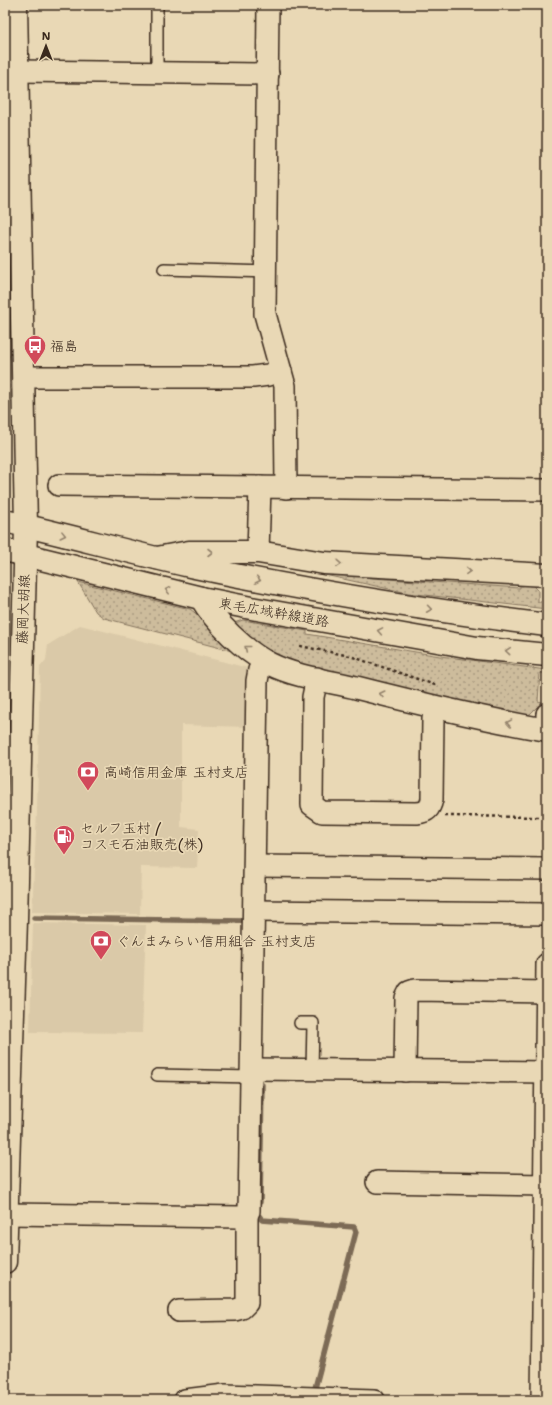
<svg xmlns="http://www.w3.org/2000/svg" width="552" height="1405" viewBox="0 0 552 1405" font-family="'Shantell Sans','Klee One',sans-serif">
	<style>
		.built { fill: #dac9a8 }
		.industrial { fill: url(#industrial-grid) }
		.green { fill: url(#green-dots); stroke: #84735d }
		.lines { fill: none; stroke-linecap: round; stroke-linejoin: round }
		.stream { stroke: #7b6a55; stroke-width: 5.5 }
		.service-casing { stroke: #3b2a1e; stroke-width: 14 }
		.minor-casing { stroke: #3b2a1e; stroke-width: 24 }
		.tertiary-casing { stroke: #3b2a1e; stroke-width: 25 }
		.primary-casing { stroke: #3b2a1e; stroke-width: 25 }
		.trunk-casing { stroke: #3b2a1e; stroke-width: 25 }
		.path { stroke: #3b2a1e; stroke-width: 2.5; stroke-dasharray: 3 3; stroke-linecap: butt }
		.service { stroke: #e9d8b5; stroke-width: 11 }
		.minor { stroke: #e9d8b5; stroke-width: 21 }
		.tertiary { stroke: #e9d8b5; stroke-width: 22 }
		.primary { stroke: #e9d8b5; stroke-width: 22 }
		.trunk { stroke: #e9d8b5; stroke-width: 22 }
		.oneway { stroke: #92816a }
		.labels { text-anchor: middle; stroke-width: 3.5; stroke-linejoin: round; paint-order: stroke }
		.poi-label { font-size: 14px; fill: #3b2a1e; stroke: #e9d8b5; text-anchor: start }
		.street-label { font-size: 14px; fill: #3b2a1e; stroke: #e9d8b5 }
	</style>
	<defs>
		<pattern id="industrial-grid" width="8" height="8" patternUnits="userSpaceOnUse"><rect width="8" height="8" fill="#dac9a8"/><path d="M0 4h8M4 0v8" fill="none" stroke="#bcad90"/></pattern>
		<pattern id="green-dots" width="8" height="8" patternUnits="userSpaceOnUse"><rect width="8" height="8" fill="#cdbc9c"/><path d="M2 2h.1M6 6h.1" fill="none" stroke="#a8997f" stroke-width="1.8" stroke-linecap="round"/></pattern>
	</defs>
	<rect width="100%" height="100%" fill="#e9d8b5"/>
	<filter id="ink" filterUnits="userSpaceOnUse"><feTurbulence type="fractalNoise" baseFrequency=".025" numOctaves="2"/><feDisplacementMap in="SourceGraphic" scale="8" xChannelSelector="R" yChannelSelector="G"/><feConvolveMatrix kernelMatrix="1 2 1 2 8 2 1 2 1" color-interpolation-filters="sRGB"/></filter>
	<g filter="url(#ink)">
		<g class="built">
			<path d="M 80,625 L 248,668 L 248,727 L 181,725 L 181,827 L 199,829 L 197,868 L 141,867 L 140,914 L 32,912 L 37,812 L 40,667 L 46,660 L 48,645 Z"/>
			<path d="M 33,923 L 146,925 L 142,1033 L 30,1032 Z"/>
		</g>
		<path class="industrial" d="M 5,154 L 12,360 L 5,359 Z"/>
		<g class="green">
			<path d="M 269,563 L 373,575 L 372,578 L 520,588 L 520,585 L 533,585 L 538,590 L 538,602 L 547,602 L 547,609 L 408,593 Z"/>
			<path d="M 78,582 L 190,609 L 199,616 L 201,615 L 240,653 L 104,618 L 96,612 Z"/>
			<path d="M 243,620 L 307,631 L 307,634 L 440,656 L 547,670 L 547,673 L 540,673 L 538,701 L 542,702 L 525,719 L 288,662 L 262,649 L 231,624 Z"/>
		</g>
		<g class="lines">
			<g class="stream">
				<path d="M 34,918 L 245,921"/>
				<path d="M 260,1202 L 262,1085"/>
				<path d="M 260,1217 L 262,1220 L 354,1227 L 356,1232 L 315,1388"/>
			</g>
			<g class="service-casing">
				<g id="service">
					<path d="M 157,73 L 157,5"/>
					<path d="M 164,269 L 266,272"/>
					<path d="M 300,1023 L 313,1023 L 312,1070"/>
					<path d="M 157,1075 L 253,1077"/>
				</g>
			</g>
			<g class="minor-casing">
				<g id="minor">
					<path d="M 268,5 L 265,314 L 285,386 L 286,488"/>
					<path d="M 18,71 L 268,74"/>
					<path d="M 24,377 L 253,377 L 268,375 L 281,371"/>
					<path d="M 59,485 L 547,490"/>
					<path d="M 258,552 L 260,487"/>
					<path d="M 317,678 L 313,697 L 312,805 L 322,812 L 417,813 C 427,812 430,809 432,799 L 433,719 L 436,708"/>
					<path d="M 547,714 L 547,722"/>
					<path d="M 5,760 L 20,756"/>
					<path d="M 255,866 L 547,869"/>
					<path d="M 255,911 L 547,914"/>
					<path d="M 253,1069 L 547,1072"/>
					<path d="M 405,1071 L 406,998 L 409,992 L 415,990 L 547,992"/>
					<path d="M 377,1182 L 544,1185"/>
					<path d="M 7,1214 L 241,1217 L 247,1215 L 249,1211 L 257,681 L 259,670 L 264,661"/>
					<path d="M 179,1311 L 235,1310 L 242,1308 L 247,1303 L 247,1215"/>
					<path d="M 185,1400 L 225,1395 L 374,1400"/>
					<path d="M 542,1400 L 547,964"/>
				</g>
			</g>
			<g class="tertiary-casing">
				<g id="tertiary">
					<path d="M 157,558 L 189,552 L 258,552 L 324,563 L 547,575"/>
					<path d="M 201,598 C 215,622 244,651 270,664 C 296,677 329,681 358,688 C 421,704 483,719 547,730"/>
				</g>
			</g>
			<g class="primary-casing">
				<path id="primary" d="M 5,1262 L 16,920 L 26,526 L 16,5"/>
			</g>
			<g class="trunk-casing">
				<g id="trunk">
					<path d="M 5,521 C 67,535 128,552 190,566 C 308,591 427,610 547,625"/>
					<path d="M 5,550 L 201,598 L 251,608 L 477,648 L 547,655"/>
				</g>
			</g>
			<g class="path">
				<path d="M 300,646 L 350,656 L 438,686"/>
				<path d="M 445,816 L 541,817"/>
			</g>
			<use href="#service" class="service"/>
			<use href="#minor" class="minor"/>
			<use href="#tertiary" class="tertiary"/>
			<use href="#primary" class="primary"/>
			<use href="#trunk" class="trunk"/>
		</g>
		<defs><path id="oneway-chevron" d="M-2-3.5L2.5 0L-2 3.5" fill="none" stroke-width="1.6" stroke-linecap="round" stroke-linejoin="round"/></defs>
		<g class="oneway">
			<use href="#oneway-chevron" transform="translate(63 535) rotate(14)"/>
			<use href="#oneway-chevron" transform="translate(210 552)"/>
			<use href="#oneway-chevron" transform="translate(339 564) rotate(3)"/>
			<use href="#oneway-chevron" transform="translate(468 571) rotate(3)"/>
			<use href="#oneway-chevron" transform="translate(258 580) rotate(11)"/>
			<use href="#oneway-chevron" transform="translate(168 590) rotate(-167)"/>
			<use href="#oneway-chevron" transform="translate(429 609) rotate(8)"/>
			<use href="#oneway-chevron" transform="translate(380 631) rotate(-170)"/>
			<use href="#oneway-chevron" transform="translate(247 648) rotate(-141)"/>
			<use href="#oneway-chevron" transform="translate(508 651) rotate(-175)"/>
			<use href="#oneway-chevron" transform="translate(382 694) rotate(-166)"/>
			<use href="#oneway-chevron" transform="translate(509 723) rotate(-170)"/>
		</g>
	</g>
	<defs>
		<g id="bus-pin" transform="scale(1.15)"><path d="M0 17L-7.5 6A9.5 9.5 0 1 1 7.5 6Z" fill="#d1495b" stroke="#e9d8b5"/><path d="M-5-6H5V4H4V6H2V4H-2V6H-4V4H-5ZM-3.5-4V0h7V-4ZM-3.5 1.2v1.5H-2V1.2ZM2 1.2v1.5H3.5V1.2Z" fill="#fff"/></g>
		<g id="bank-pin" transform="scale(1.15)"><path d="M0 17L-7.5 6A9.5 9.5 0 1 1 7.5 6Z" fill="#d1495b" stroke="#e9d8b5"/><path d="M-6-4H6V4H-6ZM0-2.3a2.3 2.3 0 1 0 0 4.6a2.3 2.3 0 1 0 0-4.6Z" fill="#fff"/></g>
		<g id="fuel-pin" transform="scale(1.15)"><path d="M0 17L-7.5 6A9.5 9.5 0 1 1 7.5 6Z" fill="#d1495b" stroke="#e9d8b5"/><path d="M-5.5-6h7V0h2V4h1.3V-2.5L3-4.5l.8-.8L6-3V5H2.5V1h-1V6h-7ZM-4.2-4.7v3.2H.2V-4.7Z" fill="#fff"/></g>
	</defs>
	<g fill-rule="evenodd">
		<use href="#bus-pin" x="35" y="346"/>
		<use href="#bank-pin" x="88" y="772"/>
		<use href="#fuel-pin" x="64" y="836"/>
		<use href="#bank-pin" x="101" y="941"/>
	</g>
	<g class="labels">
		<g class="poi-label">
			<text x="50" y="351">福島</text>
			<text x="104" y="777">高崎信用金庫 玉村支店</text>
			<text x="80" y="833">セルフ玉村 /<tspan x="80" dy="16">コスモ石油販売(株)</tspan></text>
			<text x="116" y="946">ぐんまみらい信用組合 玉村支店</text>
		</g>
		<g class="street-label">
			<text transform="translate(23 609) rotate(-88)" y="5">藤岡大胡線</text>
			<text transform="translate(274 612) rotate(10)" y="5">東毛広域幹線道路</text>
		</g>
	</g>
	<rect width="552" height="1405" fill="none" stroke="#e9d8b5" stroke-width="20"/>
	<rect x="10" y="10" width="532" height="1385" fill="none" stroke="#3b2a1e" stroke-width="1.5" filter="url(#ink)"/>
	<g transform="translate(46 46)" stroke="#e9d8b5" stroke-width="3" paint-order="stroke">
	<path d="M0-3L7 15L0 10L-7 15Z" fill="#3b2a1e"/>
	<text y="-6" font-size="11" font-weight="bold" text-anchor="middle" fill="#3b2a1e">N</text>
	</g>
</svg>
